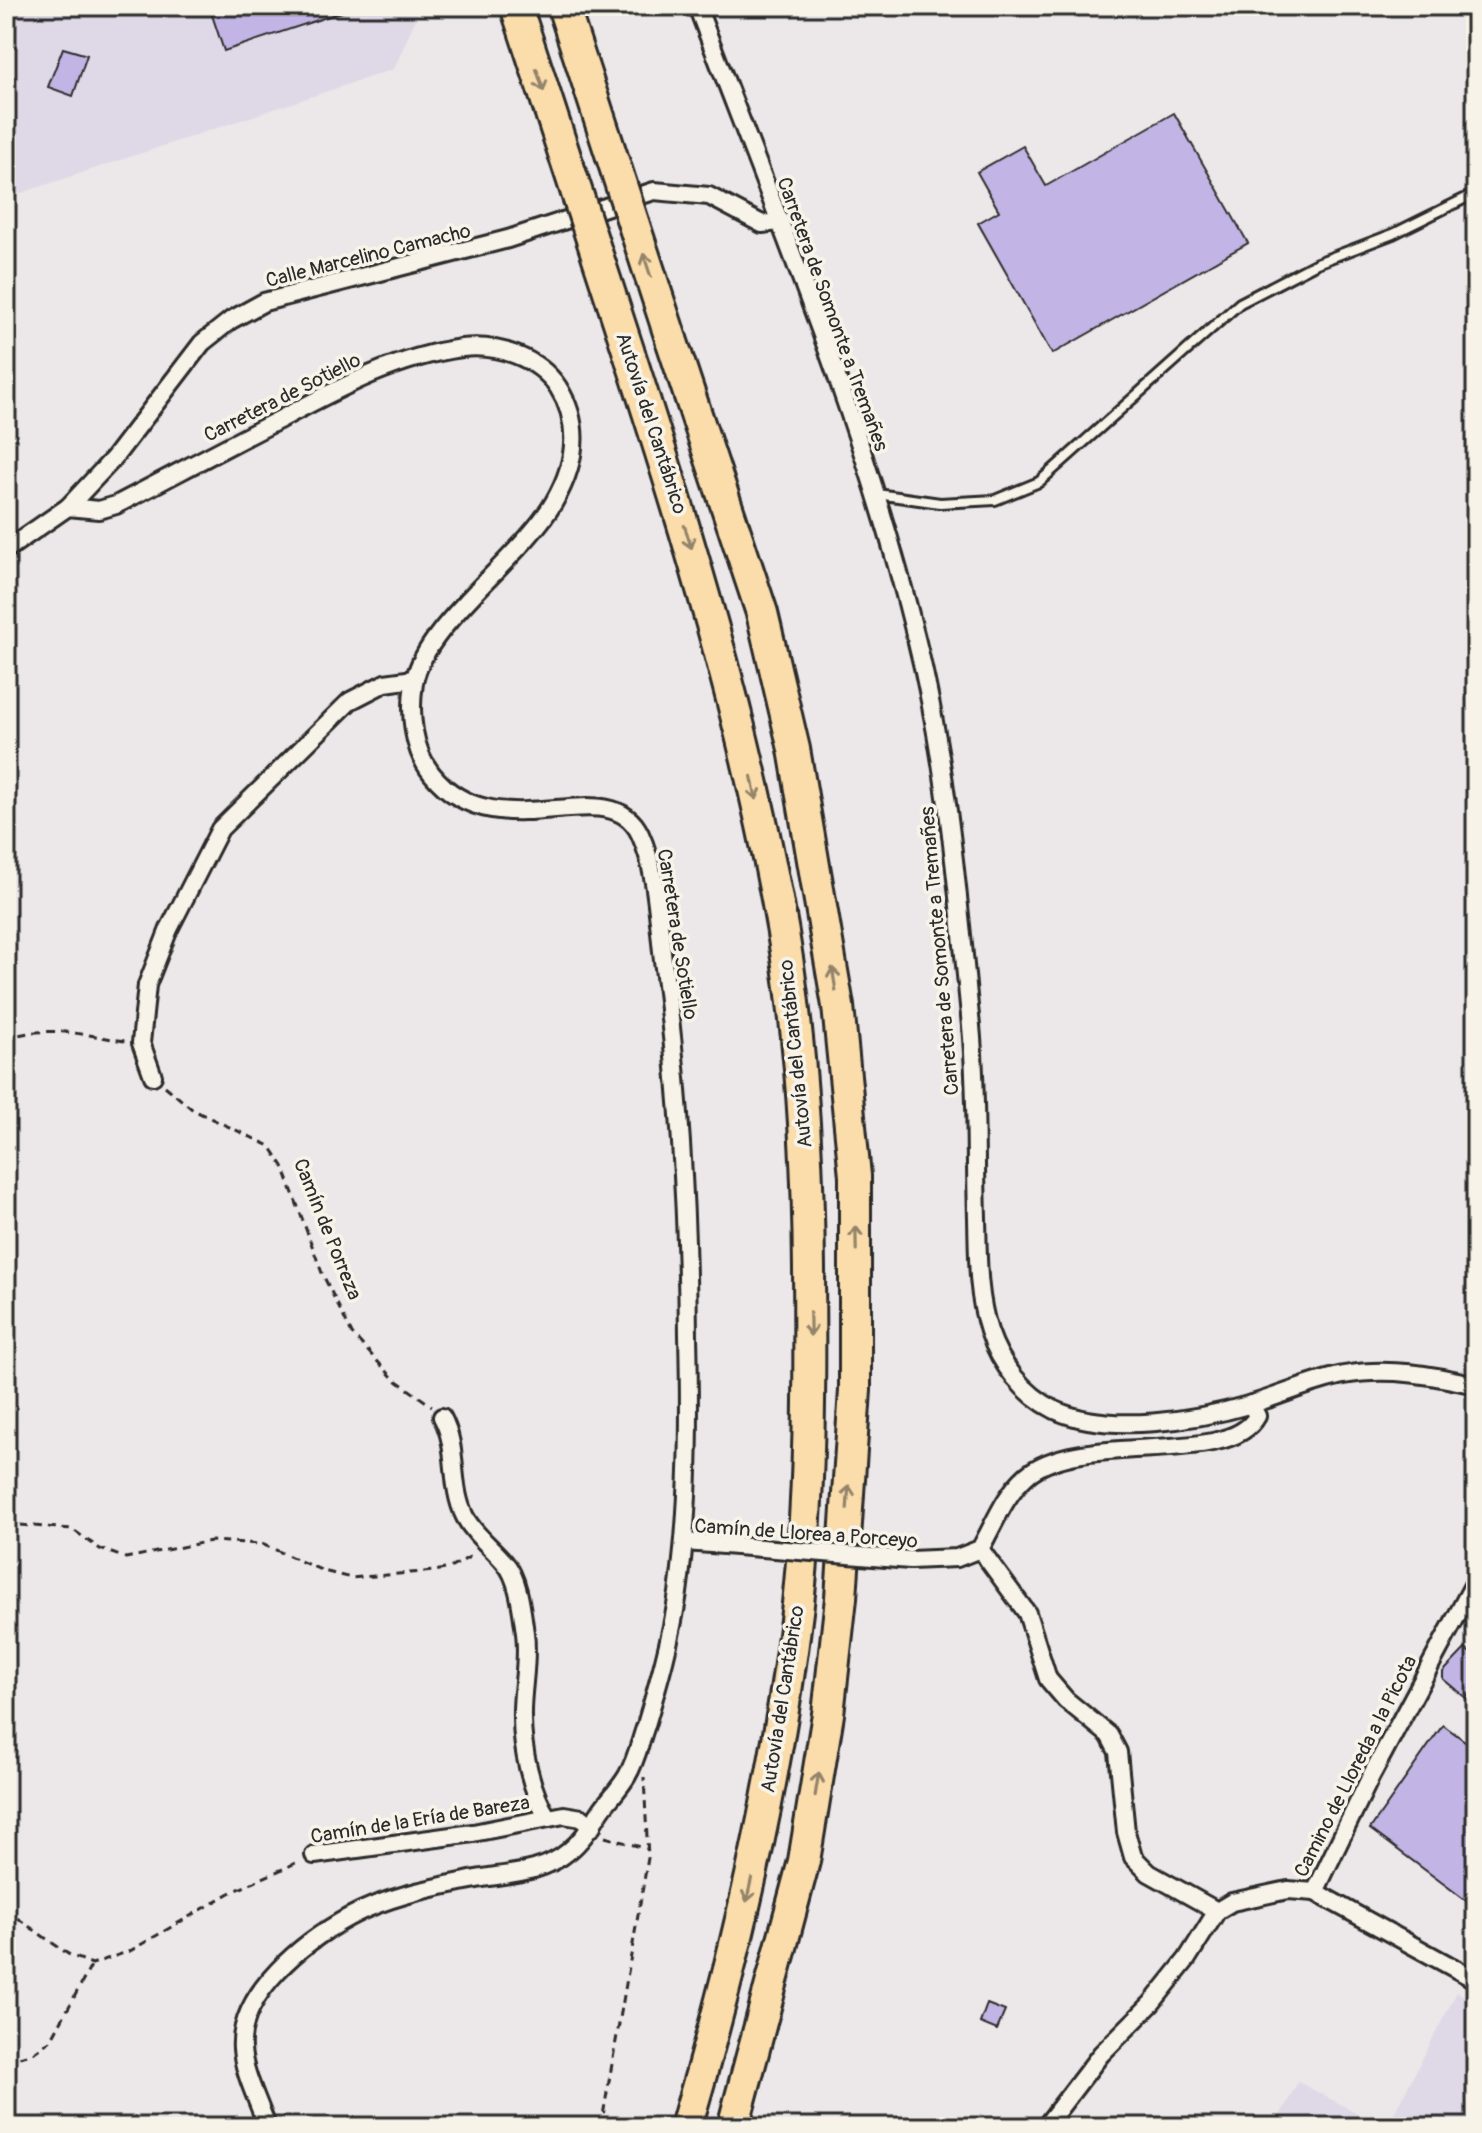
<svg xmlns="http://www.w3.org/2000/svg" width="1482" height="2133" viewBox="0 0 1482 2133" font-family="Pangolin,sans-serif">
	<style>
		.built { fill: #dfd8e7 }
		.building { fill: #c2b5e6; stroke: #2b2b2b; stroke-width: 2 }
		.lines { fill: none; stroke-linecap: round; stroke-linejoin: round }
		.service-casing { stroke: #2b2b2b; stroke-width: 14 }
		.minor-casing { stroke: #2b2b2b; stroke-width: 22 }
		.motorway-casing { stroke: #2b2b2b; stroke-width: 36 }
		.path { stroke: #2b2b2b; stroke-width: 3; stroke-dasharray: 8 6; stroke-linecap: butt }
		.service { stroke: #f7f3e8; stroke-width: 8 }
		.minor { stroke: #f7f3e8; stroke-width: 16 }
		.motorway { stroke: #fbddab; stroke-width: 30 }
		.minor-bridge-casing { stroke: #2b2b2b; stroke-width: 22; stroke-linecap: butt }
		.motorway-bridge-casing { stroke: #2b2b2b; stroke-width: 36; stroke-linecap: butt }
		.minor-bridge { stroke: #f7f3e8; stroke-width: 16 }
		.motorway-bridge { stroke: #fbddab; stroke-width: 30 }
		.oneway { stroke: #93846b }
		.labels { text-anchor: middle; stroke-width: 7; stroke-linejoin: round; paint-order: stroke }
		.street-label { font-size: 20px; fill: #2b2b2b; stroke: #f7f3e8 }
	</style>
	<rect width="100%" height="100%" fill="#ece7e8"/>
	<filter id="ink" filterUnits="userSpaceOnUse"><feTurbulence type="fractalNoise" baseFrequency=".0125" numOctaves="2"/><feDisplacementMap in="SourceGraphic" scale="16" xChannelSelector="R" yChannelSelector="G"/><feConvolveMatrix kernelMatrix="1 2 1 2 8 2 1 2 1" color-interpolation-filters="sRGB"/></filter>
	<g filter="url(#ink)">
		<g class="built">
			<path d="M 6,6 L 421,6 L 394,69 L 6,198 Z"/>
			<path d="M 1457,1992 L 1476,2002 L 1476,2127 L 1387,2127 Z"/>
			<path d="M 1298,2082 L 1384,2127 L 1274,2127 Z"/>
		</g>
		<g class="building">
			<path d="M 209,6 L 351,6 L 351,9 L 224,51 Z"/>
			<path d="M 63,48 L 87,55 L 73,96 L 48,87 Z"/>
			<path d="M 1174,113 L 1248,243 L 1052,354 L 978,223 L 999,211 L 977,172 L 1023,146 L 1046,186 Z"/>
			<path d="M 1465,1649 L 1476,1657 L 1476,1686 L 1466,1698 L 1443,1679 L 1443,1672 Z"/>
			<path d="M 1443,1725 L 1476,1749 L 1476,1908 L 1370,1829 Z"/>
			<path d="M 987,2004 L 1005,2011 L 997,2030 L 980,2023 Z"/>
		</g>
		<g class="lines">
			<g class="service-casing">
				<path id="service" d="M 877,494 L 940,503 L 995,500 L 1039,482 L 1240,303 L 1317,263 L 1393,234 L 1476,193"/>
			</g>
			<g class="minor-casing">
				<g id="minor">
					<path d="M 697,6 C 776,214 863,422 916,638 C 948,765 958,897 971,1026 C 977,1089 975,1154 977,1218 C 978,1256 977,1294 989,1331 C 1000,1364 1023,1394 1055,1410 C 1109,1435 1197,1420 1252,1404 C 1283,1395 1312,1381 1344,1375 C 1388,1367 1432,1375 1476,1385"/>
					<path d="M 68,507 L 99,510 L 116,505 C 168,478 220,450 273,423 C 332,392 394,357 462,348 C 497,344 538,357 558,387 C 582,425 576,464 554,502 C 522,558 424,625 414,683 C 409,713 413,751 432,774 C 497,855 609,768 640,834 C 658,873 658,925 664,968 C 680,1091 687,1210 688,1335 C 690,1421 690,1507 678,1593 C 671,1639 659,1681 646,1725 C 640,1742 636,1761 627,1776 C 620,1788 610,1798 602,1809 C 592,1824 583,1840 569,1851 C 540,1876 501,1873 466,1881 C 426,1889 384,1898 349,1917 C 305,1941 238,1993 242,2049 C 244,2075 259,2102 267,2127"/>
					<path d="M 6,550 L 68,507 L 113,459 L 202,343 L 231,320 L 264,302 L 508,239 L 654,191 L 709,196 L 762,224 L 779,222"/>
					<path d="M 153,1076 L 141,1043 L 147,985 L 169,929 L 220,829 L 350,701 L 385,683 L 414,679"/>
					<path d="M 442,1417 C 459,1448 449,1485 465,1517 C 475,1536 492,1547 505,1563 C 519,1578 522,1613 525,1633 C 529,1662 521,1690 522,1718 C 522,1749 531,1792 548,1818"/>
					<path d="M 685,1542 L 737,1546"/>
					<path d="M 980,1549 L 1027,1613 L 1048,1679 L 1066,1700 L 1109,1735 L 1118,1752 L 1126,1832 L 1133,1857 L 1149,1873 L 1217,1911"/>
					<path d="M 910,1560 L 957,1558 L 980,1549 C 995,1523 1004,1496 1026,1476 C 1079,1429 1229,1469 1257,1416 L 1251,1404"/>
					<path d="M 314,1855 L 473,1833 L 564,1815 L 582,1818 L 592,1827"/>
					<path d="M 1315,1892 L 1371,1776 L 1476,1580"/>
					<path d="M 1045,2127 L 1101,2054 L 1151,2004 L 1187,1959 L 1217,1911 L 1232,1902 L 1288,1890 L 1315,1892 L 1476,1980"/>
				</g>
			</g>
			<g class="motorway-casing">
				<g id="motorway">
					<path d="M 671,339 L 762,613 L 794,749 L 838,1006 L 855,1176 L 855,1390 L 841,1598 L 828,1714 L 804,1861 L 733,2127"/>
					<path d="M 630,356 C 688,534 742,714 777,899 C 800,1020 808,1146 809,1269 C 810,1381 810,1493 798,1604 C 777,1782 736,1956 686,2127"/>
				</g>
			</g>
			<g class="path">
				<path d="M 6,1039 C 44,1024 86,1035 125,1041"/>
				<path d="M 165,1086 L 193,1110 L 270,1146 L 283,1166 L 322,1273 L 352,1334 L 394,1379 L 432,1406"/>
				<path d="M 6,1524 L 72,1529 L 100,1549 L 126,1558 L 211,1541 L 262,1544 L 323,1571 L 351,1578 L 434,1571 L 450,1568 L 473,1555"/>
				<path d="M 605,1837 L 648,1849"/>
				<path d="M 6,1910 L 68,1954 L 92,1964 L 130,1951 L 230,1893 L 300,1861"/>
				<path d="M 6,2061 L 33,2053 L 51,2040 L 92,1964"/>
				<path d="M 601,2127 L 648,1858 L 644,1777"/>
			</g>
			<use href="#service" class="service"/>
			<use href="#minor" class="minor"/>
			<use href="#motorway" class="motorway"/>
			<g class="minor-bridge-casing">
				<path id="minor-bridge" d="M 737,1546 L 910,1560"/>
			</g>
			<g class="motorway-bridge-casing">
				<g id="motorway-bridge">
					<path d="M 516,6 L 630,356"/>
					<path d="M 563,6 L 671,339"/>
				</g>
			</g>
			<use href="#minor-bridge" class="minor-bridge"/>
			<use href="#motorway-bridge" class="motorway-bridge"/>
		</g>
		<defs><path id="oneway-shaft" d="M-6 0H5M1.5-3L5.5 0L1.5 3" fill="none" stroke-width="1.6" stroke-linecap="round" stroke-linejoin="round" transform="scale(2)"/></defs>
		<g class="oneway">
			<use href="#oneway-shaft" transform="translate(540 80) rotate(72)"/>
			<use href="#oneway-shaft" transform="translate(647 265) rotate(-108)"/>
			<use href="#oneway-shaft" transform="translate(688 537) rotate(72)"/>
			<use href="#oneway-shaft" transform="translate(754 788) rotate(78)"/>
			<use href="#oneway-shaft" transform="translate(834 979) rotate(-99)"/>
			<use href="#oneway-shaft" transform="translate(856 1238) rotate(-91)"/>
			<use href="#oneway-shaft" transform="translate(810 1324) rotate(89)"/>
			<use href="#oneway-shaft" transform="translate(848 1497) rotate(-86)"/>
			<use href="#oneway-shaft" transform="translate(817 1784) rotate(-81)"/>
			<use href="#oneway-shaft" transform="translate(749 1890) rotate(102)"/>
		</g>
	</g>
	<g class="labels">
		<g class="street-label">
			<text transform="translate(368 255) rotate(-14)" y="7">Calle Marcelino Camacho</text>
			<text transform="translate(833 314) rotate(70)" y="7">Carretera de Somonte a Tremañes</text>
			<text transform="translate(282 397) rotate(-27)" y="7">Carretera de Sotiello</text>
			<text transform="translate(652 423) rotate(72)" y="7">Autovía del Cantábrico</text>
			<text transform="translate(678 934) rotate(81)" y="7">Carretera de Sotiello</text>
			<text transform="translate(939 951) rotate(-95)" y="7">Carretera de Somonte a Tremañes</text>
			<text transform="translate(795 1054) rotate(-96)" y="7">Autovía del Cantábrico</text>
			<text transform="translate(328 1229) rotate(68)" y="7">Camín de Porreza</text>
			<text transform="translate(806 1533) rotate(4)" y="7">Camín de Llorea a Porceyo</text>
			<text transform="translate(782 1699) rotate(-81)" y="7">Autovía del Cantábrico</text>
			<text transform="translate(1355 1766) rotate(-63)" y="7">Camino de Lloreda a la Picota</text>
			<text transform="translate(420 1819) rotate(-9)" y="7">Camín de la Ería de Bareza</text>
		</g>
	</g>
	<rect width="1482" height="2133" fill="none" stroke="#f7f3e8" stroke-width="32"/>
	<rect x="16" y="16" width="1450" height="2101" fill="none" stroke="#2b2b2b" stroke-width="3" filter="url(#ink)"/>
</svg>
